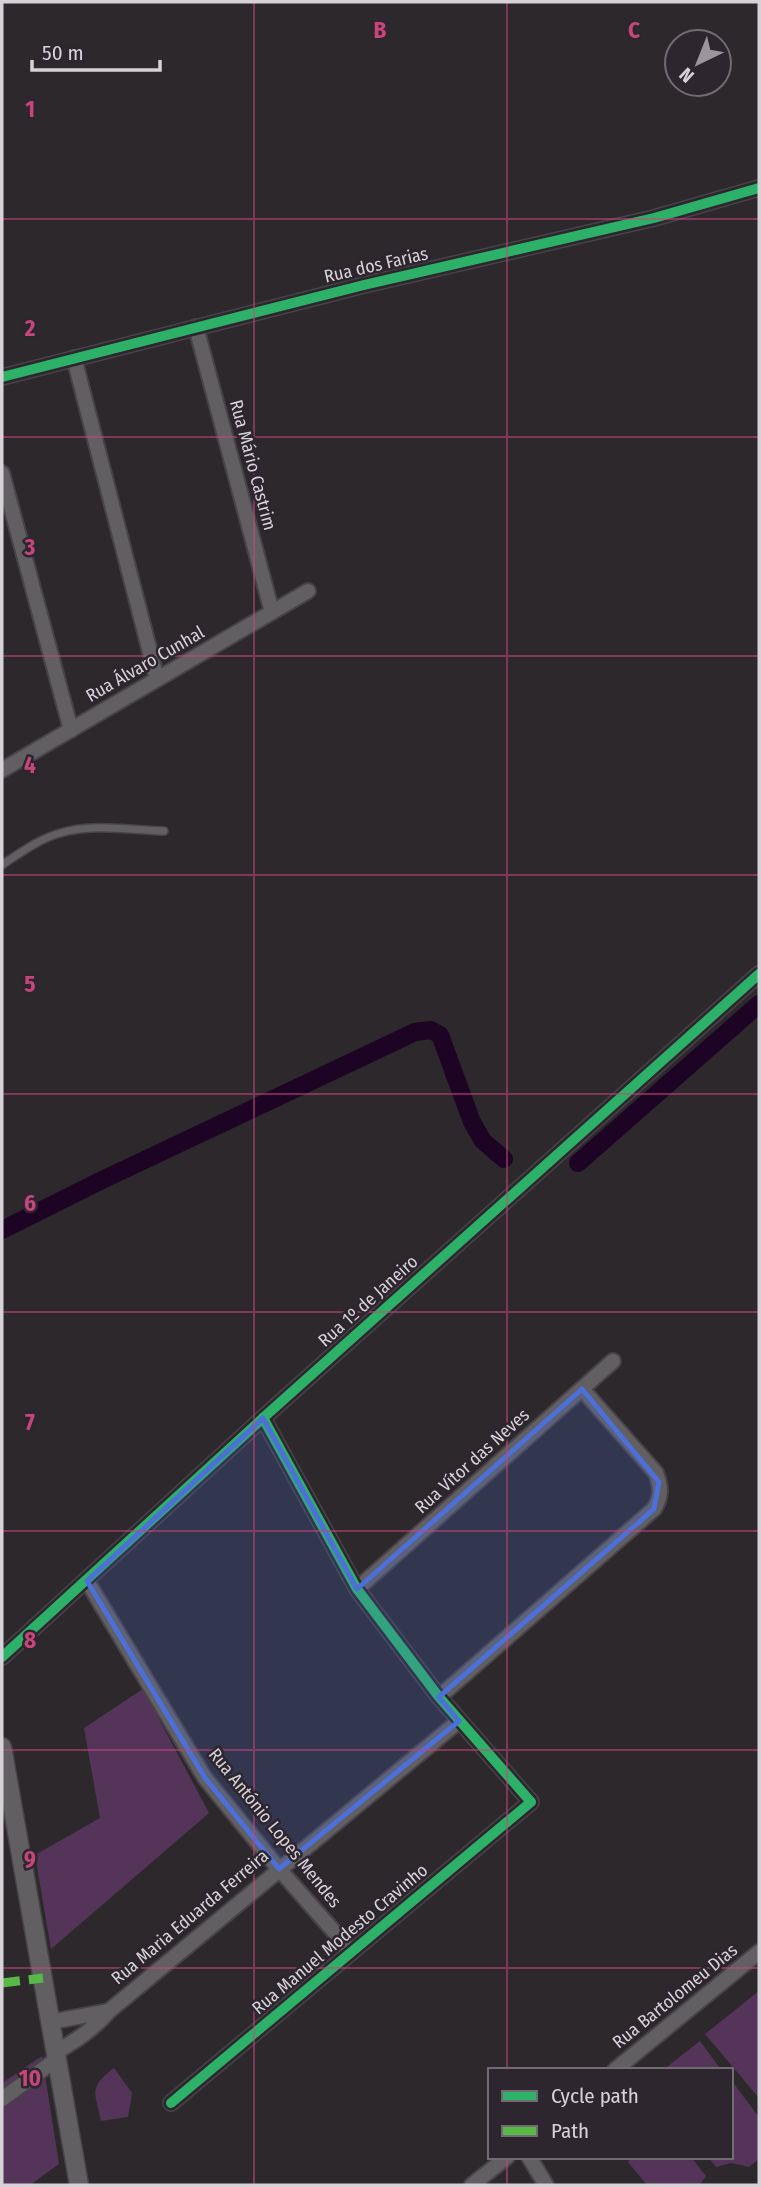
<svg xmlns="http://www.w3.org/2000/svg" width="761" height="2187" viewBox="0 0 761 2187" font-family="'Fira Sans Condensed',sans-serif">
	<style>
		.green { fill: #543559 }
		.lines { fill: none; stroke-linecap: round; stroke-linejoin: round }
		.canal { stroke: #1e0424; stroke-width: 18 }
		.service-casing { stroke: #474348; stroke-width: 10 }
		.minor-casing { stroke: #474348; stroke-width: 18 }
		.tertiary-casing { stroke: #474348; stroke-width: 21 }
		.service { stroke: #625f62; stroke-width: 7 }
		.minor { stroke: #625f62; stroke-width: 14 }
		.tertiary { stroke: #625f62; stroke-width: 18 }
		.quiet { stroke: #58b947; stroke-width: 9; stroke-dasharray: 18 9; stroke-linecap: butt }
		.cycleway-casing { stroke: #2d262e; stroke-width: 15 }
		.cycleway { stroke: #2db169; stroke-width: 10 }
		.marked { fill: #4c6fd8; fill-opacity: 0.2; stroke: #4c6fd8; stroke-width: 5; stroke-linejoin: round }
		.grid { fill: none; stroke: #c7467a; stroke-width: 2; stroke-opacity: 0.55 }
		.labels { text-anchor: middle; stroke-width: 5; stroke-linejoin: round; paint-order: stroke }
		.street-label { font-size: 18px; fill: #d7d2d8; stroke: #2d262e }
		.grid-label { font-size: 23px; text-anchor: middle; font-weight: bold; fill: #c7467a; stroke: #2d262e; stroke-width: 5; stroke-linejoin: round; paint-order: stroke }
	</style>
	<rect width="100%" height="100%" fill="#2c282c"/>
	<g class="green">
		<path d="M 143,1689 L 209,1813 L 51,1949 L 35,1855 L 100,1818 L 84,1728 Z"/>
		<path d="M 759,1991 L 759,2098 L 705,2034 Z"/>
		<path d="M 700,2041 L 719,2067 L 716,2070 L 663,2070 Z"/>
		<path d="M 42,2056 L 59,2164 L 30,2185 L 2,2185 L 2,2083 Z"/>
		<path d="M 114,2068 L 132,2093 L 128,2117 L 101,2121 C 95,2091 88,2088 114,2068 Z"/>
		<path d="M 731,2080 L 759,2117 L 759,2159 L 749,2167 L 731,2163 L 716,2167 L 708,2157 L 731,2157 Z"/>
		<path d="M 633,2157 L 691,2157 L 706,2176 L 700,2185 L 647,2185 L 628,2162 Z"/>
	</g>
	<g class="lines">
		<g class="canal">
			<path d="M 578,1163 L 759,1004"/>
			<path d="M 2,1230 L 98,1182 L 415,1032 L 431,1030 L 440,1035 L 472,1122 L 483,1141 L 504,1159"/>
		</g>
		<g class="service-casing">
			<path id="service" d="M 2,865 C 20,853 39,839 60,833 C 93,823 130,830 164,831"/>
		</g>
		<g class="minor-casing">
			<g id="minor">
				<path d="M 196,327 L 272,612"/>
				<path d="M 74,358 L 157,679"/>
				<path d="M 2,377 L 364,285 L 654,218 L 759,188"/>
				<path d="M 2,473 L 71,730"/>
				<path d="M 2,770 L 308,591"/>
				<path d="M 87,1581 L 205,1778 L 279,1869 L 352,1952"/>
				<path d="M 357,1589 L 613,1361"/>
				<path d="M 2,1657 L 263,1418 L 759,974"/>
				<path d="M 439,1697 L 654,1509 C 662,1497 661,1486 656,1473 L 582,1389"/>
				<path d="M 50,2022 L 109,2011"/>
				<path d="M 56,2052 C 76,2041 94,2029 109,2011 L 459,1721"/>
				<path d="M 615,2070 L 759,1952"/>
				<path d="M 2,2099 L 57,2059"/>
				<path d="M 171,2103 L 531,1802 L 439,1697 L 357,1589 L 263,1418"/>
				<path d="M 529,2157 L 546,2185"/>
				<path d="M 472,2185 L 507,2157"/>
			</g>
		</g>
		<g class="tertiary-casing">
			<path id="tertiary" d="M 2,1747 L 79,2185"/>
		</g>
		<use href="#service" class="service"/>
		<use href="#minor" class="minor"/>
		<use href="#tertiary" class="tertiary"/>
		<path class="quiet" d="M 2,1983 L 43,1978"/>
		<g class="cycleway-casing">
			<g id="cycleway">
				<path d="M 2,377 L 364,285 L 654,218 L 759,188"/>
				<path d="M 2,1657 L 263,1418 L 759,974"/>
				<path d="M 171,2103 L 531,1802 L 439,1697 L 357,1589 L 263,1418"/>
			</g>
		</g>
		<use href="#cycleway" class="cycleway"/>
	</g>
	<path class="marked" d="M 582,1389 L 659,1482 L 654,1509 L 439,1697 L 459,1721 L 279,1869 L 205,1778 L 87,1581 L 263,1418 L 357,1589 Z"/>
	<path class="grid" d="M 254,2 L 254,2185M 507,2 L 507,2070M 2,219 L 759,219M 2,437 L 759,437M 2,656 L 759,656M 2,875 L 759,875M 2,1094 L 759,1094M 2,1312 L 759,1312M 2,1531 L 759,1531M 2,1750 L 759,1750M 2,1968 L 759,1968M 507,2157 L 507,2185"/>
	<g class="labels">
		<g class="street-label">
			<text transform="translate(376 265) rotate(-13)" y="6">Rua dos Farias</text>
			<text transform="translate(253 465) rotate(75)" y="6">Rua Mário Castrim</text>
			<text transform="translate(145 664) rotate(-30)" y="6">Rua Álvaro Cunhal</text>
			<text transform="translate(368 1301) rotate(-42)" y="6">Rua 1º de Janeiro</text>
			<text transform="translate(472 1461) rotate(-42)" y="6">Rua Vítor das Neves</text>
			<text transform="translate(275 1828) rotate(51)" y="6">Rua António Lopes Mendes</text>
			<text transform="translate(190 1917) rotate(-40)" y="6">Rua Maria Eduarda Ferreira</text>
			<text transform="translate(340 1939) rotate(-40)" y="6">Rua Manuel Modesto Cravinho</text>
			<text transform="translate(675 1996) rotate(-39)" y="6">Rua Bartolomeu Dias</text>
		</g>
	</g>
	<g class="grid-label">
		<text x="380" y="38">B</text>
		<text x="634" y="38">C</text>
		<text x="30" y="117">1</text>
		<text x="30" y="336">2</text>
		<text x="30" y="555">3</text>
		<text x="30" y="773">4</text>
		<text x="30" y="992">5</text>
		<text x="30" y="1211">6</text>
		<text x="30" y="1430">7</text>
		<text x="30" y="1648">8</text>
		<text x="30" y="1867">9</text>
		<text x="30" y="2086">10</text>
	</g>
	<rect width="761" height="2187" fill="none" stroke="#d7d2d8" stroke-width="7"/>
	<rect x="488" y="2068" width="245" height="91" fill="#2d262e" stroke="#716b72" stroke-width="2"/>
	<rect x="502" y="2091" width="35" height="10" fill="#2db169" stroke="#716b72" stroke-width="2"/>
	<text x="551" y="2103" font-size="21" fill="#d7d2d8">Cycle path</text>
	<rect x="502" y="2126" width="35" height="10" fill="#58b947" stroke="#716b72" stroke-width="2"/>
	<text x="551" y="2138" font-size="21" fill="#d7d2d8">Path</text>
	<g transform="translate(698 63) rotate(223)"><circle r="33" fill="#2d262e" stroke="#716b72" stroke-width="2"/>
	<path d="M0-5L12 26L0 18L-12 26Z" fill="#9b969c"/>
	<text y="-10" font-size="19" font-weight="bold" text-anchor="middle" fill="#d7d2d8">N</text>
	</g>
	<path d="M32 60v10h128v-10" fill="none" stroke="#d7d2d8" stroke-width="3.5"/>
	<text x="42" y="60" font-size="21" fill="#d7d2d8" stroke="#2d262e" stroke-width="5" paint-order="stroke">50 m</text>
</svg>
